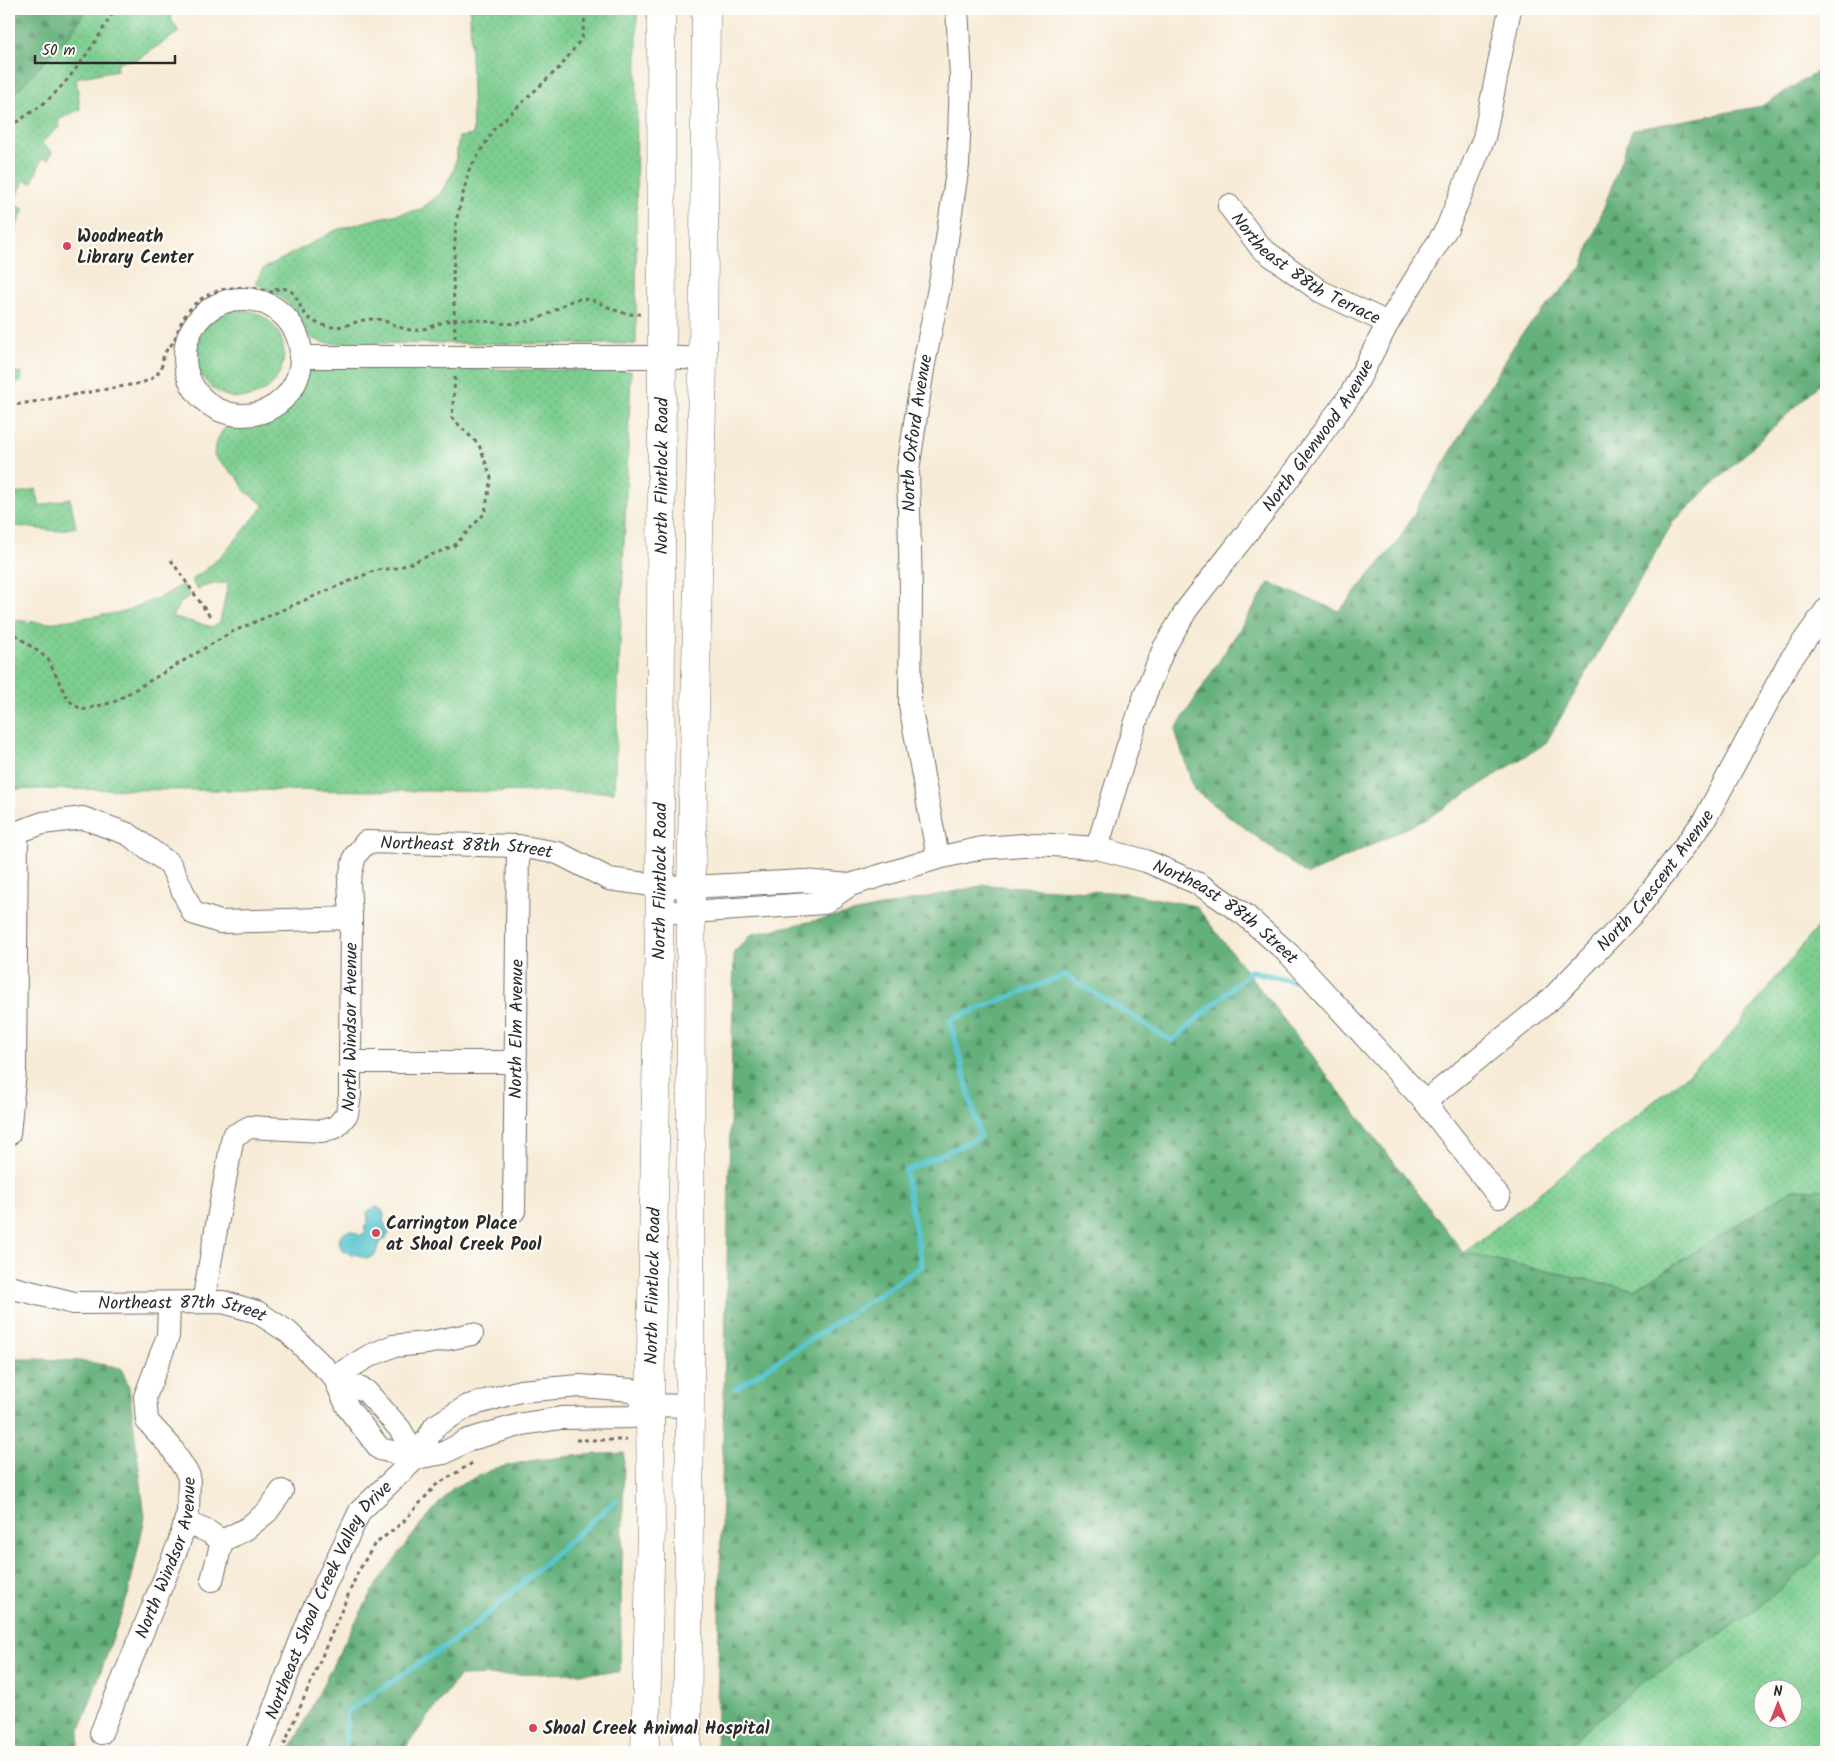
<svg xmlns="http://www.w3.org/2000/svg" width="1835" height="1761" viewBox="0 0 1835 1761" font-family="Kalam,sans-serif">
	<style>
		.grass { fill: url(#grass-dots); stroke: #537c5d; fill-rule: evenodd }
		.forest { fill: url(#forest-firs); stroke: #486e52 }
		.water { fill: #59c6cf; stroke: #42787d }
		.lines { fill: none; stroke-linecap: round; stroke-linejoin: round }
		.stream { stroke: #59c6cf; stroke-width: 5.5 }
		.minor-casing { stroke: #726e67; stroke-width: 24 }
		.major-casing { stroke: #726e67; stroke-width: 29 }
		.path { stroke: #726e67; stroke-width: 3; stroke-dasharray: 4 4; stroke-linecap: butt }
		.minor { stroke: #fff; stroke-width: 22 }
		.major { stroke: #fff; stroke-width: 28 }
		.poi-dot { fill: #d1495b; stroke: #fdfcf7; stroke-width: 2 }
		.labels { text-anchor: middle; stroke-width: 4.5; stroke-linejoin: round; paint-order: stroke }
		.poi-label { font-size: 18px; font-weight: bold; fill: #2b2b2b; stroke: #fdfcf7; text-anchor: start }
		.street-label { font-size: 18px; fill: #2b2b2b; stroke: #fdfcf7 }
	</style>
	<defs>
		<pattern id="grass-dots" width="8" height="8" patternUnits="userSpaceOnUse" patternTransform="scale(1.25)"><rect width="8" height="8" fill="#7bcd8f"/><path d="M2 2h.1M6 6h.1" fill="none" stroke="#6ab07c" stroke-width="1.8" stroke-linecap="round"/></pattern>
		<pattern id="forest-firs" width="22" height="20" patternUnits="userSpaceOnUse" patternTransform="scale(1.25)"><rect width="22" height="20" fill="#64b07a"/><path d="M5 1l3.5 6h-7zM16 11l3.5 6h-7z" fill="#538f64"/></pattern>
	</defs>
	<rect width="100%" height="100%" fill="#fdfcf7"/>
	<filter id="ink" filterUnits="userSpaceOnUse"><feTurbulence type="fractalNoise" baseFrequency=".02" numOctaves="2"/><feDisplacementMap in="SourceGraphic" scale="10" xChannelSelector="R" yChannelSelector="G"/><feConvolveMatrix kernelMatrix="1 2 1 2 8 2 1 2 1" color-interpolation-filters="sRGB"/></filter>
	<filter id="wash" filterUnits="userSpaceOnUse"><feTurbulence type="fractalNoise" baseFrequency=".0096" numOctaves="4" result="noise"/><feDisplacementMap in="SourceGraphic" scale="20" xChannelSelector="R" yChannelSelector="G"/><feGaussianBlur stdDeviation="1.12" result="paint"/><feColorMatrix in="noise" values="0 0 0 0 0 0 0 0 0 0 0 0 0 0 0 0 0 1.4 0 .05"/><feComposite in="paint" operator="in"/></filter>
	<g filter="url(#wash)">
		<rect width="100%" height="100%" fill="#f7ebd7"/>
		<g class="grass">
			<path d="M 87,9 L 172,9 L 171,19 L 179,32 L 138,59 L 118,62 L 117,70 L 76,78 L 80,109 L 58,120 L 60,126 L 41,143 L 52,152 L 48,160 L 42,158 L 32,183 L 24,180 L 14,204 L 24,209 L 9,242 L 9,99 L 68,37 Z"/>
			<path d="M 470,9 L 637,9 L 636,344 L 326,343 C 298,336 309,331 297,314 C 286,299 271,291 255,283 L 263,269 L 336,230 L 375,219 L 421,209 L 441,193 L 454,170 L 459,137 L 473,135 Z"/>
			<circle cx="240" cy="354" r="44"/>
			<path d="M 321,367 L 631,371 L 614,792 L 9,789 L 9,620 L 48,623 L 123,612 L 163,596 L 183,584 L 190,595 L 179,605 L 172,617 L 213,627 L 220,622 L 228,584 C 218,581 207,586 197,589 L 191,580 C 220,562 243,532 264,505 L 245,491 L 238,478 L 218,461 L 214,455 L 215,445 L 222,431 L 229,425 L 263,419 L 281,409 L 294,397 L 311,369 Z"/>
			<path d="M 9,372 L 22,373 L 21,382 L 9,384 Z"/>
			<path d="M 9,484 L 11,495 L 36,489 L 40,506 L 70,498 L 76,527 L 56,531 L 9,525 Z"/>
			<path d="M 1826,916 L 1826,1190 L 1793,1189 L 1635,1290 L 1464,1253 L 1718,1050 Z"/>
			<path d="M 1826,1549 L 1826,1752 L 1560,1752 L 1639,1685 L 1750,1615 ZM 1762,1688 L 1792,1688 L 1792,1718 L 1762,1718 Z"/>
		</g>
		<g class="forest">
			<path d="M 9,9 L 87,9 L 68,37 L 9,99 Z"/>
			<path d="M 1826,66 L 1826,378 L 1673,522 L 1546,743 L 1428,818 L 1308,875 L 1194,790 L 1175,730 L 1269,583 L 1339,611 L 1396,544 L 1519,337 L 1582,267 L 1632,130 L 1762,106 Z"/>
			<path d="M 985,885 L 1126,893 L 1196,906 L 1464,1253 L 1635,1290 L 1793,1189 L 1826,1190 L 1826,1549 L 1750,1615 L 1639,1685 L 1560,1752 L 716,1752 L 734,952 L 752,934 Z"/>
			<path d="M 9,1359 C 47,1359 84,1359 121,1368 L 129,1387 L 145,1517 L 128,1595 L 80,1730 L 78,1752 L 9,1752 Z"/>
			<path d="M 624,1453 L 620,1672 L 459,1676 L 402,1752 L 289,1752 L 348,1635 L 378,1582 L 421,1524 L 453,1488 L 496,1468 L 529,1461 L 581,1455 Z"/>
		</g>
		<path class="water" d="M 376,1207 L 381,1209 L 384,1214 L 383,1221 L 389,1232 L 388,1236 C 386,1239 381,1241 379,1244 C 376,1250 377,1258 367,1258 C 360,1257 358,1253 351,1255 L 351,1253 L 342,1251 L 339,1243 L 340,1236 C 348,1229 353,1230 360,1236 L 366,1231 L 364,1227 L 368,1223 L 367,1212 Z"/>
		<g class="lines">
			<g class="stream">
				<path d="M 735,1389 L 922,1266 L 905,1171 L 980,1137 L 950,1020 L 1065,975 L 1172,1041 L 1251,971 L 1293,981"/>
				<path d="M 346,1752 L 347,1712 L 468,1631 L 615,1501"/>
			</g>
		</g>
	</g>
	<g filter="url(#ink)">
		<g class="lines">
			<g class="minor-casing">
				<g id="minor">
					<path id="s1" d="M 1229,206 L 1261,248 L 1320,291 L 1388,323"/>
					<circle cx="243" cy="357" r="58"/>
					<path d="M 300,357 L 662,357 L 703,359"/>
					<path d="M 9,835 L 43,823 L 83,818 L 128,834 L 170,864 L 193,913 L 220,922 L 351,918"/>
					<path id="s2" d="M 1097,848 L 1127,749 L 1145,695 L 1164,648 L 1187,609 L 1276,496 L 1351,394 L 1388,323 L 1447,228 L 1484,138 L 1510,9"/>
					<path id="s3" d="M 938,858 L 910,705 L 911,590 L 908,470 L 923,369 L 942,273 L 958,165 L 961,77 L 957,9"/>
					<path id="s4" d="M 659,912 L 691,912 L 824,903 L 850,885 L 938,858 L 982,848 L 1037,844 L 1097,848 L 1146,861 L 1199,884 L 1245,915 L 1290,955 L 1425,1102 L 1499,1197"/>
					<path d="M 350,1062 L 515,1062"/>
					<path id="s5" d="M 1425,1102 L 1551,999 L 1640,906 L 1705,819 L 1789,662 L 1826,610"/>
					<path d="M 9,1134 L 15,1071 L 17,832"/>
					<path id="s6" d="M 514,1211 L 518,846"/>
					<path id="s7" d="M 9,1287 L 74,1303 L 223,1302 L 257,1312 L 288,1332 L 334,1377 L 366,1391 L 400,1429 L 416,1458"/>
					<path id="s8" d="M 203,1302 L 233,1136 L 250,1127 L 322,1131 L 336,1127 L 347,1114 L 350,1095 L 350,1062 L 351,918 L 349,881 L 355,856 L 366,842 L 518,846 L 558,853 L 609,879 L 660,886 L 691,887 L 804,881 L 850,885"/>
					<path d="M 334,1377 L 348,1408 L 380,1449 L 416,1458 L 444,1453 L 468,1440 L 523,1424 L 561,1418 L 632,1417 L 650,1405 L 690,1406"/>
					<path d="M 334,1377 L 369,1356 L 393,1346 L 427,1343 L 472,1334"/>
					<path d="M 185,1522 L 209,1532 L 222,1541 L 212,1580"/>
					<path d="M 222,1541 L 246,1529 L 267,1512 L 282,1491"/>
					<path id="s9" d="M 101,1733 L 179,1543 L 188,1512 L 189,1476 L 171,1447 L 147,1421 L 145,1397 L 168,1336 L 169,1303"/>
					<path id="s10" d="M 257,1752 L 312,1612 L 360,1511 L 416,1458 L 435,1426 L 468,1406 L 520,1391 L 580,1386 L 632,1390 L 650,1405"/>
				</g>
			</g>
			<g class="major-casing">
				<g id="major">
					<path id="s11" d="M 645,1752 L 651,1528 L 650,1405 L 660,886 L 662,357 L 661,9"/>
					<path d="M 687,1752 L 690,1406 L 691,887 L 703,359 L 706,9"/>
				</g>
			</g>
			<g class="path">
				<path d="M 9,127 C 25,116 43,106 56,92 C 80,67 98,38 115,9"/>
				<path d="M 455,338 L 453,275 L 456,222 L 469,170 L 495,128 L 561,66 L 582,38 L 586,9"/>
				<path d="M 9,406 L 136,384 C 146,382 157,378 161,368 C 163,363 162,357 165,353 C 167,348 172,345 174,341 C 178,331 180,322 187,313 C 207,285 244,283 274,293 L 277,289 C 296,285 296,302 305,314 C 311,322 324,327 335,327 C 348,327 359,319 372,319 C 386,318 397,329 411,330 C 425,332 438,322 451,320 C 474,316 496,326 519,323 C 528,321 536,320 544,316 C 557,310 568,299 582,299 C 602,299 616,317 640,314"/>
				<path d="M 171,560 L 211,618"/>
				<path d="M 9,630 L 48,659 L 68,700 L 82,710 L 114,702 L 232,632 L 312,597 L 376,570 L 398,568 L 454,546 L 485,513 L 491,477 L 479,445 L 452,418 L 455,377"/>
				<path d="M 576,1440 L 627,1440"/>
				<path d="M 281,1752 L 358,1572 L 374,1545 L 403,1522 L 436,1485 L 474,1462"/>
			</g>
			<use href="#minor" class="minor"/>
			<use href="#major" class="major"/>
		</g>
	</g>
	<g class="poi-dot">
		<circle cx="67" cy="246" r="5"/>
		<circle cx="376" cy="1233" r="5"/>
		<circle cx="533" cy="1728" r="5"/>
	</g>
	<g class="labels">
		<g class="poi-label">
			<text x="77" y="242">Woodneath<tspan x="77" dy="21">Library Center</tspan></text>
			<text x="386" y="1229">Carrington Place<tspan x="386" dy="21">at Shoal Creek Pool</tspan></text>
			<text x="543" y="1734">Shoal Creek Animal Hospital</text>
		</g>
		<g class="street-label">
			<text dy="6" stroke="none"><textPath href="#s1" startOffset="101">Northeast 88th Terrace</textPath></text>
			<text dy="6" stroke="none"><textPath href="#s3" startOffset="428">North Oxford Avenue</textPath></text>
			<text dy="6" stroke="none"><textPath href="#s2" startOffset="474">North Glenwood Avenue</textPath></text>
			<text dy="6" stroke="none"><textPath href="#s11" startOffset="1276">North Flintlock Road</textPath></text>
			<text dy="6" stroke="none"><textPath href="#s8" startOffset="669">Northeast 88th Street</textPath></text>
			<text dy="6" stroke="none"><textPath href="#s5" startOffset="321">North Crescent Avenue</textPath></text>
			<text dy="6" stroke="none"><textPath href="#s11" startOffset="871">North Flintlock Road</textPath></text>
			<text dy="6" stroke="none"><textPath href="#s4" startOffset="595">Northeast 88th Street</textPath></text>
			<text dy="6" stroke="none"><textPath href="#s8" startOffset="379">North Windsor Avenue</textPath></text>
			<text dy="6" stroke="none"><textPath href="#s6" startOffset="182">North Elm Avenue</textPath></text>
			<text dy="6" stroke="none"><textPath href="#s11" startOffset="466">North Flintlock Road</textPath></text>
			<text dy="6" stroke="none"><textPath href="#s7" startOffset="176">Northeast 87th Street</textPath></text>
			<text dy="6" stroke="none"><textPath href="#s9" startOffset="188">North Windsor Avenue</textPath></text>
			<text dy="6" stroke="none"><textPath href="#s10" startOffset="169">Northeast Shoal Creek Valley Drive</textPath></text>
		</g>
	</g>
	<rect width="1835" height="1761" fill="none" stroke="#fdfcf7" stroke-width="30"/>
	<g transform="translate(1778 1704)"><circle r="24" fill="#fdfcf7" stroke="#a9a8a5"/>
	<path d="M0-4L9 19L0 12L-9 19Z" fill="#d1495b"/>
	<text y="-8" font-size="14" font-weight="bold" text-anchor="middle" fill="#2b2b2b">N</text>
	</g>
	<path d="M35 55v8h140v-8" fill="none" stroke="#2b2b2b" stroke-width="2.5"/>
	<text x="42" y="55" font-size="15" fill="#2b2b2b" stroke="#fdfcf7" stroke-width="4" paint-order="stroke">50 m</text>
</svg>
